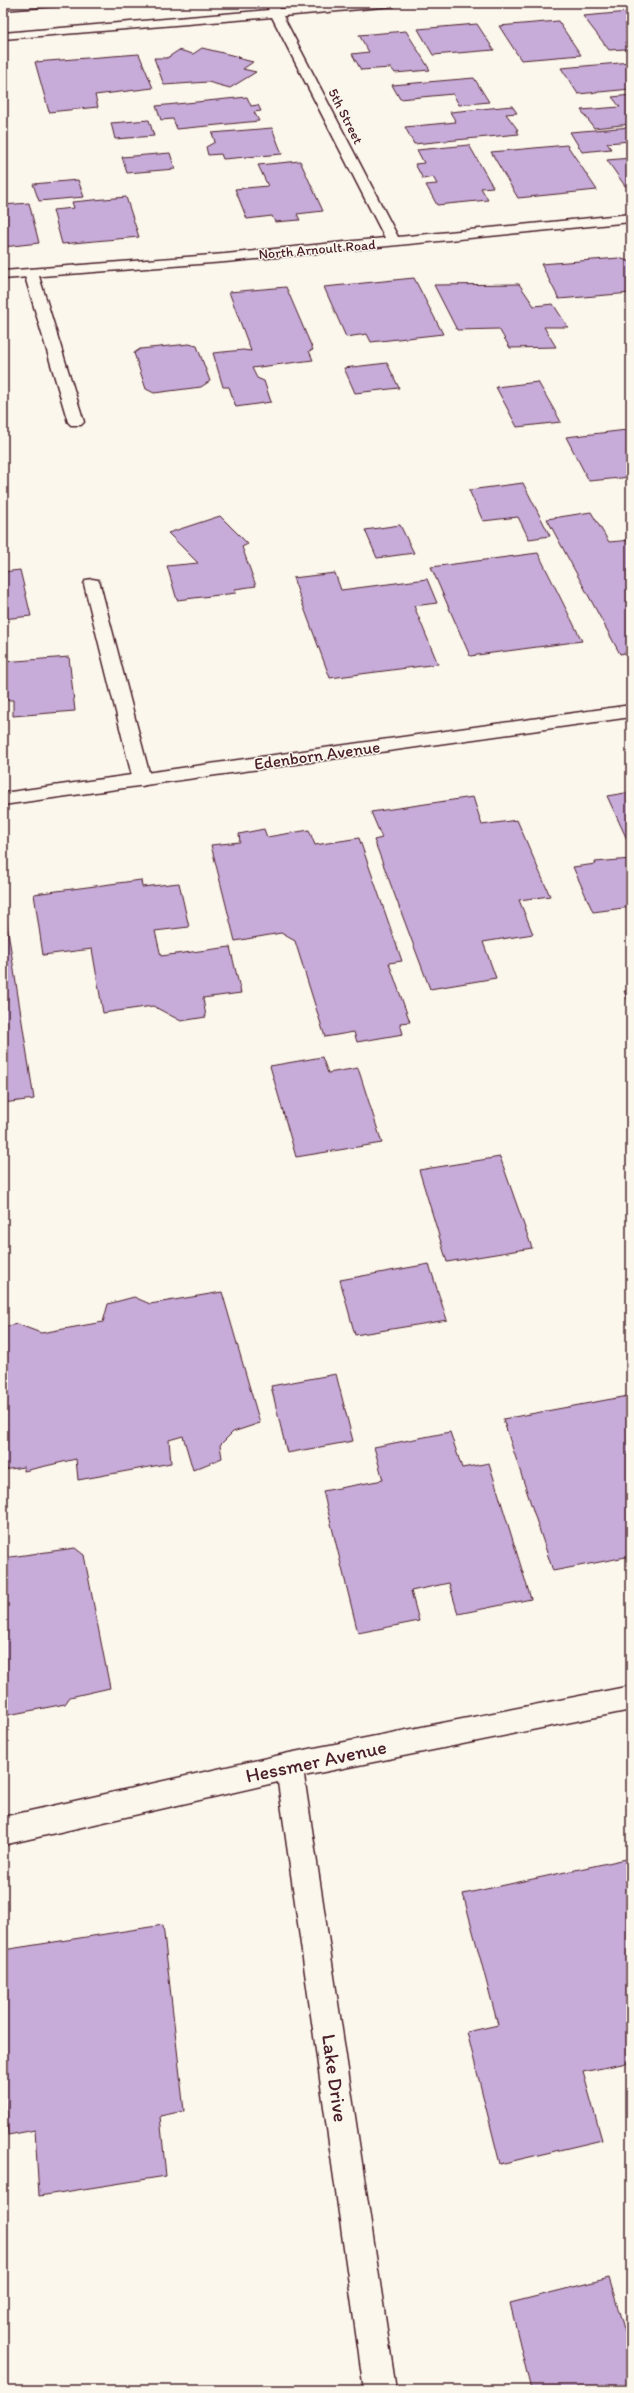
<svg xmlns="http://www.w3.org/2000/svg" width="634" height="2393" viewBox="0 0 634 2393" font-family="Itim,sans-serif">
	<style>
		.building { fill: #c7abd8; stroke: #4a1f2b }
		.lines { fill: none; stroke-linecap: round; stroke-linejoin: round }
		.lane-casing { stroke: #4a1f2b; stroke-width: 3 }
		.street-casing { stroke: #4a1f2b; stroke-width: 3 }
		.lane { fill: #fbf7ec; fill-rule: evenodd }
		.street { fill: #fbf7ec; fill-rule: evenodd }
		.labels { text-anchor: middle; stroke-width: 3; stroke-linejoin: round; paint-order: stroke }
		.far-street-label { font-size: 14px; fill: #4a1f2b; stroke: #fbf7ec }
		.street-label { font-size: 17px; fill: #4a1f2b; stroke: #fbf7ec }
		.near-street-label { font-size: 20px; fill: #4a1f2b; stroke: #fbf7ec }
	</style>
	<rect width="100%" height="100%" fill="#fbf7ec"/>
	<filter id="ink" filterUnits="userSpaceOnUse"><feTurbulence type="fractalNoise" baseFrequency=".025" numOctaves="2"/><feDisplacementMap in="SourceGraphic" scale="8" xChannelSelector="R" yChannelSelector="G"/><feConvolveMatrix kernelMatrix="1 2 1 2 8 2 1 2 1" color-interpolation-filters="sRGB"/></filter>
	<g filter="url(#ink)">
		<g class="building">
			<path d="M 629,12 L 631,15 L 631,56 L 625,49 L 609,50 L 583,16 Z"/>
			<path d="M 558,21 L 581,55 L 521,60 L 499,26 Z"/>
			<path d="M 477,24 L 494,50 L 433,55 L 418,29 Z"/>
			<path d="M 406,31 L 430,70 L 395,73 L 391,68 L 361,70 L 352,54 L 369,52 L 359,35 Z"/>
			<path d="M 202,48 L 240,57 L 237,58 L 253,62 L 243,69 L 256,72 L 230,88 L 208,82 L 164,85 L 154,58 L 167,58 L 179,50 L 193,54 Z"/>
			<path d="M 139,54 L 153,88 L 95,95 L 98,107 L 49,112 L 35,62 Z"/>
			<path d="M 631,62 L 631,89 L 578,94 L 561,68 Z"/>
			<path d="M 474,78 L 489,102 L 459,105 L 453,94 L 400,99 L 392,85 Z"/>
			<path d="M 631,95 L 631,124 L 594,128 L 581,110 L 620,107 L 612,97 Z"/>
			<path d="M 247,97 L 251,106 L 258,105 L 261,111 L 254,112 L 259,121 L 177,129 L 173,119 L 161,120 L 156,106 Z"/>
			<path d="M 512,106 L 517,113 L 506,114 L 518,130 L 516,130 L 519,134 L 414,144 L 405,127 L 456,122 L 450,112 Z"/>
			<path d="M 149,120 L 154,136 L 115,139 L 111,123 Z"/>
			<path d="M 631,127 L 631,141 L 607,143 L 611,149 L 582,152 L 570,132 Z"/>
			<path d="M 272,128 L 282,154 L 223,159 L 221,154 L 208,155 L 206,147 L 215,142 L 212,133 Z"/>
			<path d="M 469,145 L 493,187 L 481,188 L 488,200 L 437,205 L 426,185 L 437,184 L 433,177 L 423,179 L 415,164 L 424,163 L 417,150 Z"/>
			<path d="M 567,145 L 597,190 L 518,198 L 491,152 Z"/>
			<path d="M 170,153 L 175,169 L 127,173 L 122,157 Z"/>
			<path d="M 631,158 L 631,186 L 625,186 L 607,160 Z"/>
			<path d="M 300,161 L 323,211 L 297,214 L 300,220 L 275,222 L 272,216 L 247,219 L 235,189 L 268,186 L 258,165 Z"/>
			<path d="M 78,180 L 84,197 L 39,201 L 33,184 Z"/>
			<path d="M 126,197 L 139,237 L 62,244 L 53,210 L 74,208 L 72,202 Z"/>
			<path d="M 29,203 L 39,243 L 3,247 L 3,205 Z"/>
			<path d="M 619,258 L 631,262 L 631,293 L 559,299 L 541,264 Z"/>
			<path d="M 414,278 L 443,334 L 371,342 L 367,334 L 346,337 L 324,287 Z"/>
			<path d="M 519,284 L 534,306 L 553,304 L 568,327 L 544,327 L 556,347 L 510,348 L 499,329 L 457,330 L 434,285 Z"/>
			<path d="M 286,287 L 313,350 L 309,351 L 313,360 L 252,368 L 257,378 L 264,381 L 271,402 L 236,407 L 229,387 L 223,387 L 213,353 L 243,350 L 251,351 L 229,292 Z"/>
			<path d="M 189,344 L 197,346 L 210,381 L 201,387 L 154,393 L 146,389 L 134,353 L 140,349 Z"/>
			<path d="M 387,363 L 399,388 L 355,393 L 344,368 Z"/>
			<path d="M 538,382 L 561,422 L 517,427 L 496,387 Z"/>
			<path d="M 627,430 L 631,437 L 631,477 L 589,481 L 566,437 Z"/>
			<path d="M 523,483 L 550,536 L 529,539 L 518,517 L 483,521 L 469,490 Z"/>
			<path d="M 591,512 L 609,542 L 631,540 L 631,652 L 620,654 L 547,519 Z"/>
			<path d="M 220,516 L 248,544 L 242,547 L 256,586 L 235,589 L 236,593 L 177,600 L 167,566 L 198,563 L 168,533 Z"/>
			<path d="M 400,525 L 414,553 L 377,558 L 365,530 Z"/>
			<path d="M 538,553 L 582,641 L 470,656 L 431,567 Z"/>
			<path d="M 20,570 L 31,616 L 3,619 L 3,572 Z"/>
			<path d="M 335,573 L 341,590 L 427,579 L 437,603 L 414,606 L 438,664 L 330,678 L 293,578 Z"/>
			<path d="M 69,657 L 75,711 L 13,716 L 13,700 L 3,700 L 3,662 Z"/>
			<path d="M 631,792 L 631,848 L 607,796 Z"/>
			<path d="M 473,797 L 482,825 L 517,820 L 550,896 L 519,900 L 533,934 L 483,942 L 496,978 L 430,989 L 374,840 L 382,838 L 371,812 Z"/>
			<path d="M 264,829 L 267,837 L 309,830 L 315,845 L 359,838 L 402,961 L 389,963 L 410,1022 L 400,1023 L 403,1034 L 357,1042 L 354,1032 L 325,1037 L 295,941 L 281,933 L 235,941 L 211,845 L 240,842 L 239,834 Z"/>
			<path d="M 631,859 L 631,907 L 593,912 L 573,867 L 596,864 L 595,862 Z"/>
			<path d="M 141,880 L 142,887 L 179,883 L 189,927 L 155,931 L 161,956 L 230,947 L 241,993 L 203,998 L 206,1017 L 181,1021 L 153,1006 L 103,1013 L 92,949 L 43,955 L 34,894 Z"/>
			<path d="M 3,912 L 5,912 L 34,1099 L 3,1103 Z"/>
			<path d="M 624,991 L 631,991 L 631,1008 Z"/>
			<path d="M 322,1057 L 328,1073 L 358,1068 L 382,1143 L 296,1157 L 270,1066 Z"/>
			<path d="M 500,1157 L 532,1248 L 447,1262 L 419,1170 Z"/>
			<path d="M 429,1264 L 447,1320 L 355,1335 L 340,1280 Z"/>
			<path d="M 222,1292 L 260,1423 L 233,1432 L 220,1445 L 222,1458 L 193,1470 L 183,1436 L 169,1440 L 171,1463 L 78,1480 L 76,1459 L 24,1471 L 24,1467 L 3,1470 L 3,1327 L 17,1324 L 41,1333 L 103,1322 L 108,1304 L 134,1297 L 150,1304 Z"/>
			<path d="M 336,1374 L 353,1441 L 287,1453 L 271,1386 Z"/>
			<path d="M 628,1396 L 631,1403 L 631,1556 L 553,1571 L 503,1419 Z"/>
			<path d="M 450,1432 L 462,1468 L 489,1463 L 531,1599 L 458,1614 L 449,1583 L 411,1591 L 419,1621 L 358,1633 L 323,1491 L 383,1480 L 374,1447 Z"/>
			<path d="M 75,1548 L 84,1555 L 110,1688 L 70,1697 L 65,1704 L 3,1716 L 3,1558 Z"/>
			<path d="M 631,1858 L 631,2077 L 627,2063 L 583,2072 L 602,2140 L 500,2164 L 467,2032 L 498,2025 L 463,1894 Z"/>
			<path d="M 163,1925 L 184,2111 L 160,2116 L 166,2176 L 39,2196 L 35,2130 L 8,2135 L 3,2060 L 3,1950 Z"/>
			<path d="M 609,2278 L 631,2352 L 631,2390 L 531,2390 L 510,2303 Z"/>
		</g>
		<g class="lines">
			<g class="lane-casing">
				<g id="lane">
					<path d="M 31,269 L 38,273 L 84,422 L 81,425 L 71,425 L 68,422 L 24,273 Z"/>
					<path d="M 92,579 L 98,580 L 100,584 L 151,780 L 148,784 L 142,786 L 136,784 L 133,780 L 84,584 L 86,580 Z"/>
				</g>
			</g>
			<g class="street-casing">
				<g id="street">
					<path d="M 62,3 L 56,6 L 3,10 L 3,4 Z"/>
					<path d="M 265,3 L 277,3 L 280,9 L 354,3 L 400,3 L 394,6 L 283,16 L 398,237 L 631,214 L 631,222 L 225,262 L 3,279 L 3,271 L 225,254 L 385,238 L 272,17 L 3,39 L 3,33 L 269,10 Z"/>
					<path d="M 631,705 L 631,717 L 3,805 L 3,793 Z"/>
					<path d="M 631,1686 L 631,1710 L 304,1776 L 396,2390 L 364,2390 L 278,1782 L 3,1845 L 3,1817 L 289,1753 Z"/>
				</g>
			</g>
			<use href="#lane" class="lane"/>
			<use href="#street" class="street"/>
		</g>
	</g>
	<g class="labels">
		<g class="far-street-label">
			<text transform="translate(346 116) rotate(63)" y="5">5th Street</text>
			<text transform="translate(317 249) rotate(-5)" y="5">North Arnoult Road</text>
		</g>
		<g class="street-label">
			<text transform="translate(317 755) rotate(-8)" y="6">Edenborn Avenue</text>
		</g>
		<g class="near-street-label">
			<text transform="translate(316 1761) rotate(-12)" y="7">Hessmer Avenue</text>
			<text transform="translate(335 2078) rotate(82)" y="7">Lake Drive</text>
		</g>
	</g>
	<rect width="634" height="2393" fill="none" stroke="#fbf7ec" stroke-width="16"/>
	<rect x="8" y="8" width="618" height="2377" fill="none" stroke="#4a1f2b" stroke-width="1.5" filter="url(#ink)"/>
</svg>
